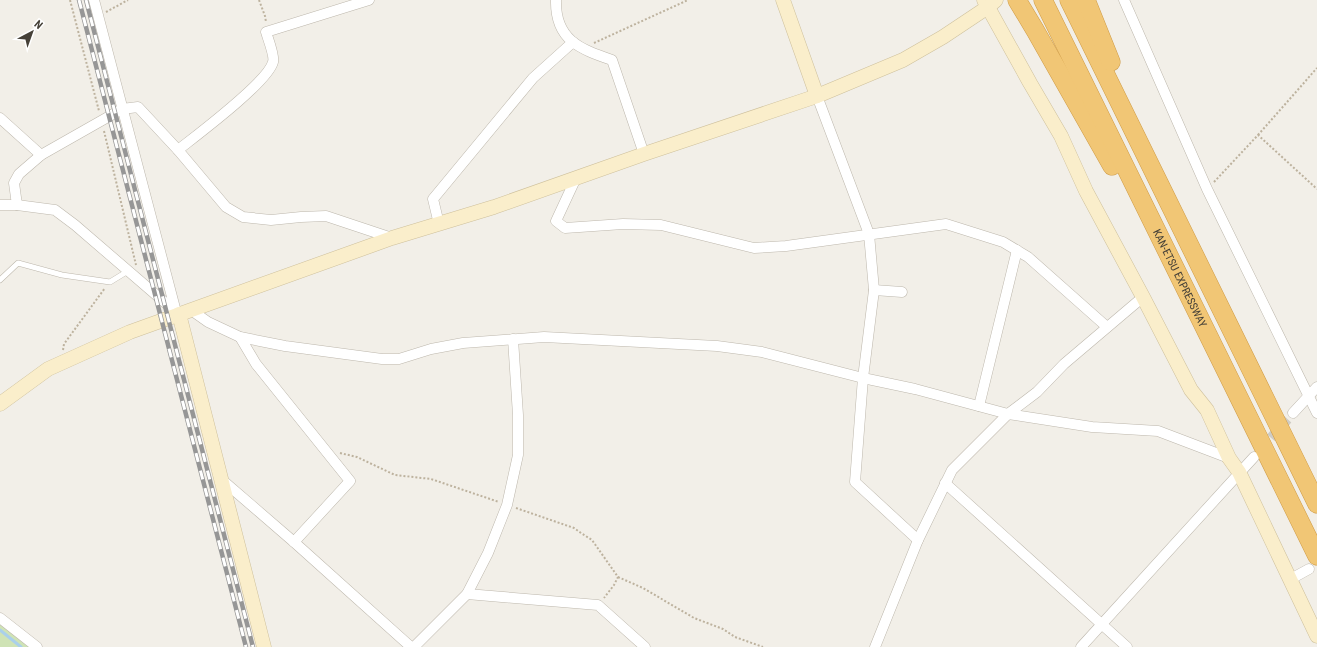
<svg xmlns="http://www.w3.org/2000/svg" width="1317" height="647" viewBox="0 0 1317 647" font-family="'Roboto Condensed',sans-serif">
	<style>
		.green { fill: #cfe3b5 }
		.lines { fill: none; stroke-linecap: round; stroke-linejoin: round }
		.stream { stroke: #aad0ea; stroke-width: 3 }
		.street-tunnel { stroke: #cfccc5; stroke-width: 10; stroke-dasharray: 10 5; stroke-linecap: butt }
		.lane-casing { stroke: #bdb7ac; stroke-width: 6 }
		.street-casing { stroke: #bdb7ac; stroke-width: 11 }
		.secondary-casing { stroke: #cec09c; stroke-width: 15 }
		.highway-casing { stroke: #cf9b46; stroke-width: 19 }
		.path { stroke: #bdb29e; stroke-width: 2; stroke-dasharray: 2 2; stroke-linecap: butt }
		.lane { stroke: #fff; stroke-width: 5 }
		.street { stroke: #fff; stroke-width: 10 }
		.secondary { stroke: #faeecb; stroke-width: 14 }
		.highway { stroke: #f1c675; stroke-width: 18 }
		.rail-casing { stroke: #969696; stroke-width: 4.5 }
		.rail { stroke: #fff; stroke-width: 3; stroke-dasharray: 9; stroke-linecap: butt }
		.labels { text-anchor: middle; stroke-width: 3; stroke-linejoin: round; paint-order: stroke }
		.street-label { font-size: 11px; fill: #454037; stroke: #fff }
	</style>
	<rect width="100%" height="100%" fill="#f2efe8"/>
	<path class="green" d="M 0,618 L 37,647 L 0,647 Z"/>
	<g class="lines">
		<path class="stream" d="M 0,630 L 21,647"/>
		<path class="street-tunnel" d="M 1261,449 L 1293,413"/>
		<g class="lane-casing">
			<path id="lane" d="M 0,280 L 18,263 L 62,275 L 110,282 L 128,271"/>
		</g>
		<g class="street-casing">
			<g id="street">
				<path d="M 94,0 L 176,312"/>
				<path d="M 556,0 C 555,40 580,49 612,60 L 644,154"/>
				<path d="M 1124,0 L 1207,189 L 1317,413"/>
				<path d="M 817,96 L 869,234 L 874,290 L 863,378 L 855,482 L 918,540"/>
				<path d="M 0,118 L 41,155"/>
				<path d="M 178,150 C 197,135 268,82 273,62 C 275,56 268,39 266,32 L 369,0"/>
				<path d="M 576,178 L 556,221 L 565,228 L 623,224 L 661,225 L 754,248 L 786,246 L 946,224 L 1003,242 L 1028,257 L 1107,327"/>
				<path d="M 0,205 L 17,205 L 55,210 L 75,225 L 176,312"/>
				<path d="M 17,205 L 14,183 L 19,174 L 41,155 L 122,109 L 138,107 L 178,150 L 226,207 L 243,217 L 271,220 L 301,217 L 326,216 L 392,238"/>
				<path d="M 439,224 L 433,199 L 533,78 L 573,42"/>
				<path d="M 874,290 L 902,292"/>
				<path d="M 191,310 L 208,322 L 240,337 L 285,346 L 382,359 L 399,359 L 431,349 L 463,343 L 544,337 L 717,346 L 762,352 L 863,378 L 915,389 L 1008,414 L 1092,427 L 1158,431 L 1229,458"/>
				<path d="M 240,337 L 256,364 L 350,481 L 294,542"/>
				<path d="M 979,406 L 1017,250"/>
				<path d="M 1293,413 L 1317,387"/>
				<path d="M 221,479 L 294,542 L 411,647"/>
				<path d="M 945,483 L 1127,647"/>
				<path d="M 1289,580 L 1309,569"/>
				<path d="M 467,594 L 598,605 L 645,647"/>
				<path d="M 0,618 L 37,647"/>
				<path d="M 414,647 L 467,594 L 488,553 L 507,505 L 518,455 L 518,415 L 513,339"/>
				<path d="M 875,647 L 918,540 L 952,470 L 1008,414 L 1037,392 L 1064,364 L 1143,297"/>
				<path d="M 1081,647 L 1254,457"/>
			</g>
		</g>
		<g class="secondary-casing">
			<g id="secondary">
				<path d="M 783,0 L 817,96"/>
				<path d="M 984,0 L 1030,83 L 1061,136 L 1086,191 L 1143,297 L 1191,390 L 1207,410 L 1229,458 L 1239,472 L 1317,636"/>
				<path d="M 179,314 L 264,647"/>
				<path d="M 0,404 L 48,369 L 130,332 L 392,238 L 494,207 L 644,154 L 817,96 L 903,60 L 943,37 L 988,7 L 996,0"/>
			</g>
		</g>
		<g class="highway-casing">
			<g id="highway">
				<path d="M 1017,0 L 1035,30 L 1112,166"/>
				<path id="s1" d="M 1043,0 L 1317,556"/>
				<path d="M 1069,0 L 1317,504"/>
				<path d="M 1086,0 L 1111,62"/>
			</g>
		</g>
		<g class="path">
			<path d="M 70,0 L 99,111"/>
			<path d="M 259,0 L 265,16 L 266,22"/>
			<path d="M 106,12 L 128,0"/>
			<path d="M 594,43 L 688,0"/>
			<path d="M 104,131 L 136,265"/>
			<path d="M 1258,135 L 1317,68"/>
			<path d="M 1214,182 L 1258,135 L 1317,189"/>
			<path d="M 63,350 L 64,344 L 105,288"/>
			<path d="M 340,453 L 357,457 L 395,475 L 431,479 L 499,502"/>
			<path d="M 516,508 L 574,528 L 581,533 L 592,540 L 618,577 L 614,585 L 604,598"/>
			<path d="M 618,577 L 643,588 L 694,618 L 723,629 L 735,637 L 763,647"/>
		</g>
		<use href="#lane" class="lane"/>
		<use href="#street" class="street"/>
		<use href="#secondary" class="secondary"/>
		<use href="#highway" class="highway"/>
		<g class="rail-casing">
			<g id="rail">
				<path d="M 79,0 L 246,647"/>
				<path d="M 86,0 L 253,647"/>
			</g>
		</g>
		<use href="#rail" class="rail"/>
	</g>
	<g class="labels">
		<g class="street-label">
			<text dy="4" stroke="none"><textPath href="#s1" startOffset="310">KAN-ETSU EXPRESSWAY</textPath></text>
		</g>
	</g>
	<g transform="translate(32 32) rotate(41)" stroke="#ffffff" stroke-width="3" paint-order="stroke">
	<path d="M0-3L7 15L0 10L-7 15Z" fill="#454037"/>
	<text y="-6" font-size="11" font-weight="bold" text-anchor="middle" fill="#454037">N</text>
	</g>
</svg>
